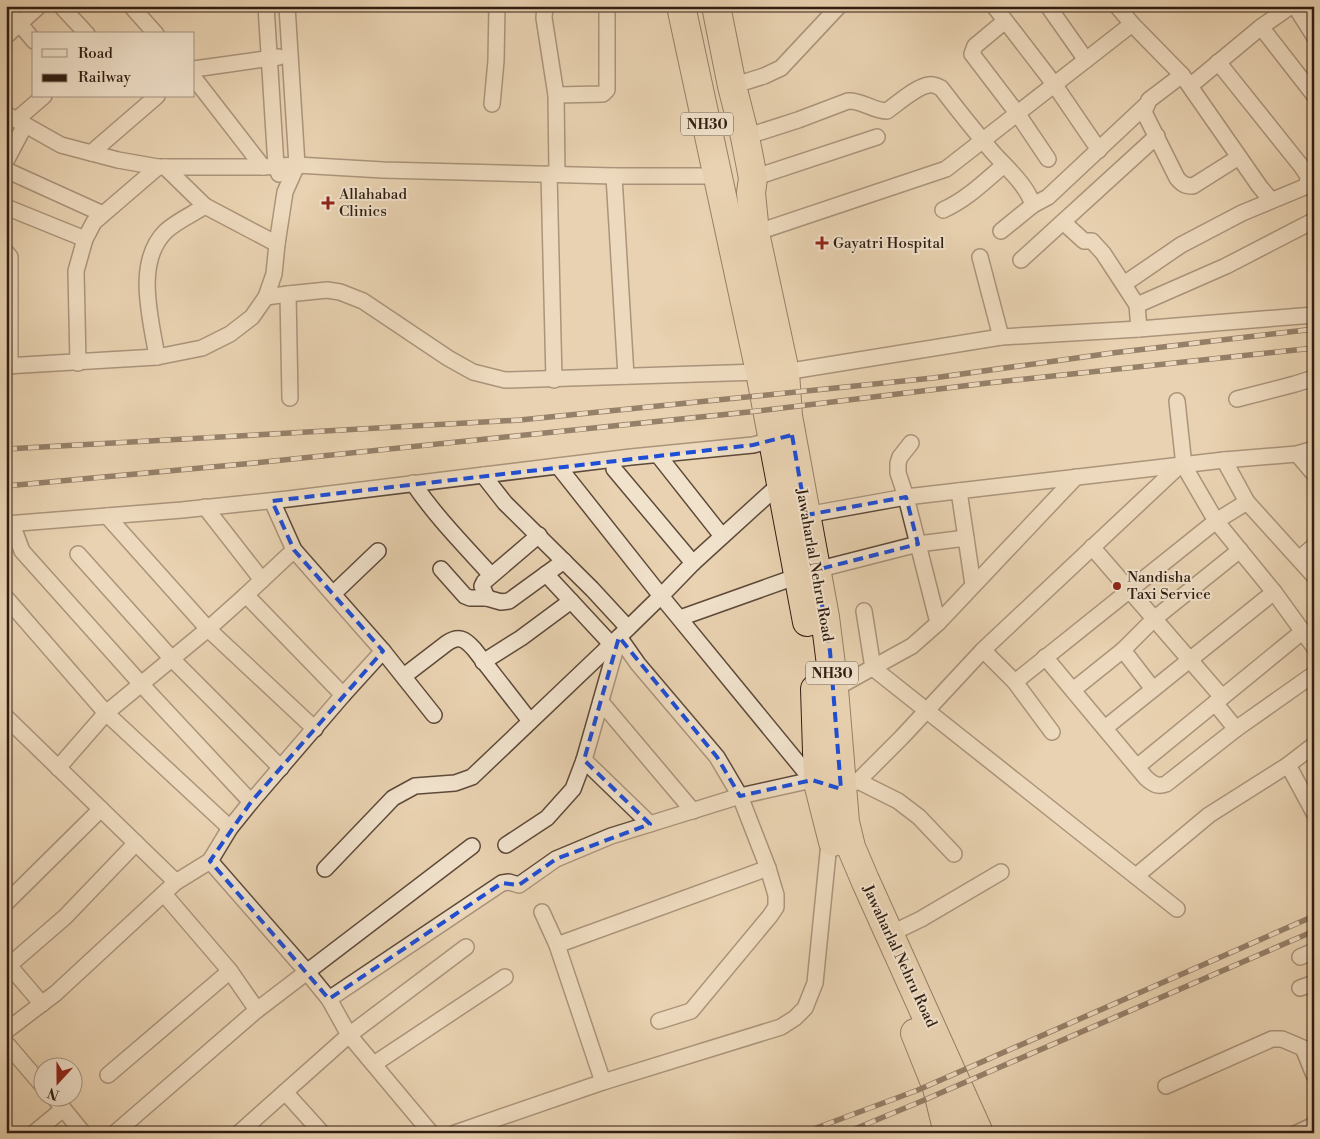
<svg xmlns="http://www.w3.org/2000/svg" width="1320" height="1139" viewBox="0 0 1320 1139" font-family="'Libre Bodoni',serif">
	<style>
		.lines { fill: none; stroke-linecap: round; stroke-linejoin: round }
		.street-casing { stroke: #5e4a3a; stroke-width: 18 }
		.highway-casing { stroke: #301d12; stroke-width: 30 }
		.street { stroke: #f1e2cc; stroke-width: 15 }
		.highway { stroke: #e9d2b1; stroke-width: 28 }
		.rail-casing { stroke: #301d12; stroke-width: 5.5 }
		.rail { stroke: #f1e2cc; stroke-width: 4; stroke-dasharray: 11; stroke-linecap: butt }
		.marked { fill: none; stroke: #1d4ed8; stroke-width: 4; stroke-dasharray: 10 6; stroke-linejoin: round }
		.poi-dot { fill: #8f2418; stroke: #f1e2cc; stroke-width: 2 }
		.labels { text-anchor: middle; stroke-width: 4; stroke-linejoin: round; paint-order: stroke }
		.shield { fill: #f1e2cc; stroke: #6a584a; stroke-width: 1 }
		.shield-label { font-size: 14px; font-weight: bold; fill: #301d12 }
		.poi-label { font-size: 15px; fill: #301d12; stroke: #f1e2cc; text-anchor: start }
		.street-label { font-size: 15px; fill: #301d12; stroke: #f1e2cc }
	</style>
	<rect width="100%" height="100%" fill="#e9d2b1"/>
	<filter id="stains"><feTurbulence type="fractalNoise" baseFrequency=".004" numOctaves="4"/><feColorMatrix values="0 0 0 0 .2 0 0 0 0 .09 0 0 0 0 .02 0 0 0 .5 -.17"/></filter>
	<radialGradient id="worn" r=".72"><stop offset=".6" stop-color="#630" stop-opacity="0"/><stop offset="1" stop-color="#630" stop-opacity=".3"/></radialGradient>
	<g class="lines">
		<g class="street-casing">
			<g id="street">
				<path d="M 61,6 L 87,34"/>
				<path d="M 131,6 L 156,34"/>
				<path d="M 266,6 L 276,166 L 279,174"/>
				<path d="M 545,6 L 544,18 L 556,95 L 557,174"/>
				<path d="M 994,6 L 1054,84 L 1099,150"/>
				<path d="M 1048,6 L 1086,60"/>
				<path d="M 1117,6 L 1132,24 L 1182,75 L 1260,187 L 1271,200"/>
				<path d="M 1295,6 L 1314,36"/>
				<path d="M 6,10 L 20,24 L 34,41"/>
				<path d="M 1005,21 L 975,46 L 972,54 L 1017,113 L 1048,159"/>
				<path d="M 1261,27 L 1314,95"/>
				<path d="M 6,36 L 39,6"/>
				<path d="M 194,69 L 279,57"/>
				<path d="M 1182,75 L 1149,100 L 1144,112 L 1177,178 C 1182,184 1185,186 1193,186 L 1239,157"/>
				<path d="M 194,78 L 263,167"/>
				<path d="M 732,86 L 764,76 L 781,68 L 839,6"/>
				<path d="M 1190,86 L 1261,27 L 1291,6"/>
				<path d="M 556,95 L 603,94 L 607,90 L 607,6"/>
				<path d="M 492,104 L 496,61 L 497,6"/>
				<path d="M 6,114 L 61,145 L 118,160 L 158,167 L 263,167 L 297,165 L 383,170 L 614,176 L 718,176"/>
				<path d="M 16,120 L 44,96"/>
				<path d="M 745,137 L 798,120 L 848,101 C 862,100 873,111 887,111 C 897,104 917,86 929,85 C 933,84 937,86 941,88 C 957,109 973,129 990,149 C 1004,166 1026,183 1033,205"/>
				<path d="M 91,153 L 157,96"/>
				<path d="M 6,161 L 25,125"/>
				<path d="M 165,167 L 205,206"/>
				<path d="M 6,170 L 103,214"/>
				<path d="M 549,174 L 554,380"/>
				<path d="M 614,176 L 626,376"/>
				<path d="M 753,178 L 877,137"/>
				<path d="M 6,207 L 85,239"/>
				<path d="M 943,210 C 966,200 984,182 1004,165"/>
				<path d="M 1063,222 L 1084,241 L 1092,241 L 1103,253 L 1137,305 L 1139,329"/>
				<path d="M 1001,231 L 1033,205 L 1048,197 L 1145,106"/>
				<path d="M 755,233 L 946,169 L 1132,24"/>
				<path d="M 6,252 L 10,257 L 10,366"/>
				<path d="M 980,257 L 1001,337"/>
				<path d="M 1021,260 L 1157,136"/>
				<path d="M 1124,284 L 1181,245 L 1242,213 L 1307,186 L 1308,176 L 1302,167 L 1218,62"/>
				<path d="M 288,294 L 290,398"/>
				<path d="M 266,297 L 288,294 L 327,290 L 340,292 L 363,301 L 448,358 L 473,372 L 505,380 L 760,372"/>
				<path d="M 1137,305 L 1226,266 L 1313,221"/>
				<path d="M 157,357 C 151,319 134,262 166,231 C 177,221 193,214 205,206 L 277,244"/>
				<path d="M 78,363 L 76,271 L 85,239 L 94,222 L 158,167"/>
				<path d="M 6,366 L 157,357 L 202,348 L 230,334 L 252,317 L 266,297 L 274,274 L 277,244 L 285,192 L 297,165 L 287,6"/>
				<path d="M 785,372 L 1001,337 L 1139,329 L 1314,315"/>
				<path d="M 1237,399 L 1295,384 L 1314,378"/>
				<path d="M 1177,401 L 1184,466 L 1216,521 L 1274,592 L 1314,647"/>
				<path d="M 911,443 L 900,457 L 898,463 L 898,473 L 906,497 L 938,623"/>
				<path d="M 1297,454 L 1314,474"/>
				<path d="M 658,455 L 722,536"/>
				<path d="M 558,466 L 661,596 L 812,780 L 841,789 L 858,781 L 902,737 L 983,650 L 1178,467"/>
				<path d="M 614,469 L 693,563"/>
				<path d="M 483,475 L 505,503 L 592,589 L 628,628"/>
				<path d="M 413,483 C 436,517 464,545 491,575"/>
				<path d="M 959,491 L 973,585"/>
				<path d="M 1247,502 L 1314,576"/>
				<path d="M 205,507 L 262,580"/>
				<path d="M 806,515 L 906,497 L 1224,460 L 1297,454 L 1314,449"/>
				<path d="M 107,516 L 208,629 L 315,729"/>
				<path d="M 6,524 L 182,510 L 288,499 L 631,457 L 753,445 L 780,438"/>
				<path d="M 12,524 L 22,551 L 141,684 L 251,802"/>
				<path d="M 1092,547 L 1222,697"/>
				<path d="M 78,554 L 172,659 L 281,768"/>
				<path d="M 1299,559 L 1314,546"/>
				<path d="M 441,569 L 465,596 L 470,598 L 487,598 L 501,602 L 509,601 L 564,561"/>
				<path d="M 816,570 L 918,544 L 966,538"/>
				<path d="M 546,574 L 611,644"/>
				<path d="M 333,594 L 378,551"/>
				<path d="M 246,595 L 343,695"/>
				<path d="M 6,598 L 106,713 L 230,828"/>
				<path d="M 487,598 L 482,586 L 484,582 L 539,535"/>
				<path d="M 864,611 L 873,668 L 1177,909"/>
				<path d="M 680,618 L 798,576"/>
				<path d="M 983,650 L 1015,682 L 1216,521 L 1247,502 L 1224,460"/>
				<path d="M 1123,650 L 1153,689"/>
				<path d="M 383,651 L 434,715"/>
				<path d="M 1045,657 L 1146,778 C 1153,784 1157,787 1166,784 L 1236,729 L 1314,674"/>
				<path d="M 483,662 L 521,638 L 571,601"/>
				<path d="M 404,676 L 447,643 C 459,635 465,639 474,649 L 530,721"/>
				<path d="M 1015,682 L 1052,732"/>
				<path d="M 834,689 L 912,646 L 938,623 L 1076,477"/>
				<path d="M 1073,690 L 1123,650 L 1154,619 L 1240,550"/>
				<path d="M 601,702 L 693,811"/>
				<path d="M 1215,703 L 1236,729"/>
				<path d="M 6,717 L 176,882"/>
				<path d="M 1105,728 L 1274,592"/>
				<path d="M 584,760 L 650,824"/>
				<path d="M 1288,765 L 1314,813"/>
				<path d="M 1138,766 L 1302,632"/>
				<path d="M 58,768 L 106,713 L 208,629 L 246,595 L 294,550"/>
				<path d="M 858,781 L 898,801 L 919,817 L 954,854"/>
				<path d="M 506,845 L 547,818 L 573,789 L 584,760 L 619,637 L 661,596 L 693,563 L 781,483"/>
				<path d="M 210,861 L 307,972 L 329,999 L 349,1035 L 431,1133"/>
				<path d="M 325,869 L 393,798 L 415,786 L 455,783 L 472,777 L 619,637 L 638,664 L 717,757 L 740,796 L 768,868 L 776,895 L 776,907 L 770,916 L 691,1011 L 659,1021"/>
				<path d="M 1136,876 L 1209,815 L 1288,765 L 1314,745"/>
				<path d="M 164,894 L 230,971 L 257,1010"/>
				<path d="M 6,903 L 101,809"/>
				<path d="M 542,912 L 557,945 L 603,1082"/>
				<path d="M 890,934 L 921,919 L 1001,872"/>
				<path d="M 557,945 L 768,868"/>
				<path d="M 1300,957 L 1314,951"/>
				<path d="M 6,962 L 42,1004"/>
				<path d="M 6,968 L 65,917 L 136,843"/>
				<path d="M 1300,988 L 1314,983"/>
				<path d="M 329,999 L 502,883 L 509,882 L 519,885 L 556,859 L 611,836 L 740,796 L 812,780"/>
				<path d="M 6,1031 L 56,993 L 176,882 L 210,861 L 230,828 L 251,802 L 343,695 L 383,651 L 294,550 L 272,501"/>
				<path d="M 6,1043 L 42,1085"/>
				<path d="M 374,1064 L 505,977"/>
				<path d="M 108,1075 L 230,971"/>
				<path d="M 1166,1086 L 1272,1039 L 1282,1039 L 1303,1048 L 1314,1075"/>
				<path d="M 285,1092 L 322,1133"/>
				<path d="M 53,1096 L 83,1133"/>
				<path d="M 34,1133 L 63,1109"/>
				<path d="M 115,1133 L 257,1010 L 472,846"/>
				<path d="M 239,1133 L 349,1035 L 466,947"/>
				<path d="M 455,1133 L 603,1082 L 781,1027 L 795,1018 L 805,1008 L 815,983 L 830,833"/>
				<path d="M 1297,1133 L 1314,1125"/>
			</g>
		</g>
		<g class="highway-casing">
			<g id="highway">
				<path d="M 681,6 L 760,372 L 807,622"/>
				<path d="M 716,6 L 732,86 L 745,137 L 753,178 L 751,193 L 755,233 L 785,372 L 788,416 L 825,617 L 834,689 L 845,822 L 851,847 L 865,880 L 979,1133"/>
				<path d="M 815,689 L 818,783 L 833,842"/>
				<path d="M 915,1033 L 937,1088 L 948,1133"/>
			</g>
		</g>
		<use href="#street" class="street"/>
		<use href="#highway" class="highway"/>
		<g class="rail-casing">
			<g id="rail">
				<path d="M 6,449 L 520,420 L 933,378 L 1112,353 L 1314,329"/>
				<path d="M 6,486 L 244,464 L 749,412 L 988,383 L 1314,348"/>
				<path d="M 803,1133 L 918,1090 L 1314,916"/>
				<path d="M 845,1133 L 922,1101 L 1314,931"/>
			</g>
		</g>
		<use href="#rail" class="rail"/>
	</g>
	<path d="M0 0H1320V1139H0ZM 792,435 L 806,515 L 906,497 L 918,544 L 816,570 L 830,651 L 841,789 L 812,780 L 740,796 L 717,757 L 619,637 L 584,760 L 650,824 L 556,859 L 519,885 L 502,883 L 329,999 L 210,861 L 251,802 L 383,651 L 294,550 L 272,501 L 753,445 Z" fill="#e9d2b1" fill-opacity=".55" fill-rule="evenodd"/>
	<path class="marked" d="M 792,435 L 806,515 L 906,497 L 918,544 L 816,570 L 830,651 L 841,789 L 812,780 L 740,796 L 717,757 L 619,637 L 584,760 L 650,824 L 556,859 L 519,885 L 502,883 L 329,999 L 210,861 L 251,802 L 383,651 L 294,550 L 272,501 L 753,445 Z"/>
	<g class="poi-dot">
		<path d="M325.5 195.5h5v5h5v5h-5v5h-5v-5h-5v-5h5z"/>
		<path d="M819.5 235.5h5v5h5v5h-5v5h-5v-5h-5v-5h5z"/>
		<circle cx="1117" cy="586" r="5"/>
	</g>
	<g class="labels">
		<g class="shield">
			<rect x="681" y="112.5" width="52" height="23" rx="4"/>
			<rect x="806" y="661.5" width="52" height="23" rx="4"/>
		</g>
		<g class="shield-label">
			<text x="707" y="129">NH30</text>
			<text x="832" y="678">NH30</text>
		</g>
		<g class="poi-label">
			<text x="339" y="199">Allahabad<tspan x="339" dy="17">Clinics</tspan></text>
			<text x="833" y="248">Gayatri Hospital</text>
			<text x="1127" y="582">Nandisha<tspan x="1127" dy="17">Taxi Service</tspan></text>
		</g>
		<g class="street-label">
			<text transform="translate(815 565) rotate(80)" y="5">Jawaharlal Nehru Road</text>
			<text transform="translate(900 956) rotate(65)" y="5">Jawaharlal Nehru Road</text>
		</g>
	</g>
	<rect width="1320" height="1139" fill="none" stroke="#e9d2b1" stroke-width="25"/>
	<rect x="8" y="8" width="1305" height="1124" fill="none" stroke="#301d12" stroke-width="2.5"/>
	<rect x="12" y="12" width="1295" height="1114" fill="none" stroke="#301d12"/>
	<rect x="32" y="32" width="162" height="65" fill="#f1e2cc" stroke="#a49382"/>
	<rect x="42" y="49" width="25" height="8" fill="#f1e2cc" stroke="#a49382"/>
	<text x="78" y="58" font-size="15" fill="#301d12">Road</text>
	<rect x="42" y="74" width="25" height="8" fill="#301d12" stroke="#a49382"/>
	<text x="78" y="82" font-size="15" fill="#301d12">Railway</text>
	<g transform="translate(58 1082) rotate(201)"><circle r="24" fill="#f1e2cc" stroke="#a49382"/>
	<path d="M0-4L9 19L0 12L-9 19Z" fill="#8f2418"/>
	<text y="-8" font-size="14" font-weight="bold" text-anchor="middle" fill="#301d12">N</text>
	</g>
	<rect width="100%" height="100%" filter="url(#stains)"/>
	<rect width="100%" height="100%" fill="url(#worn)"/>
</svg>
